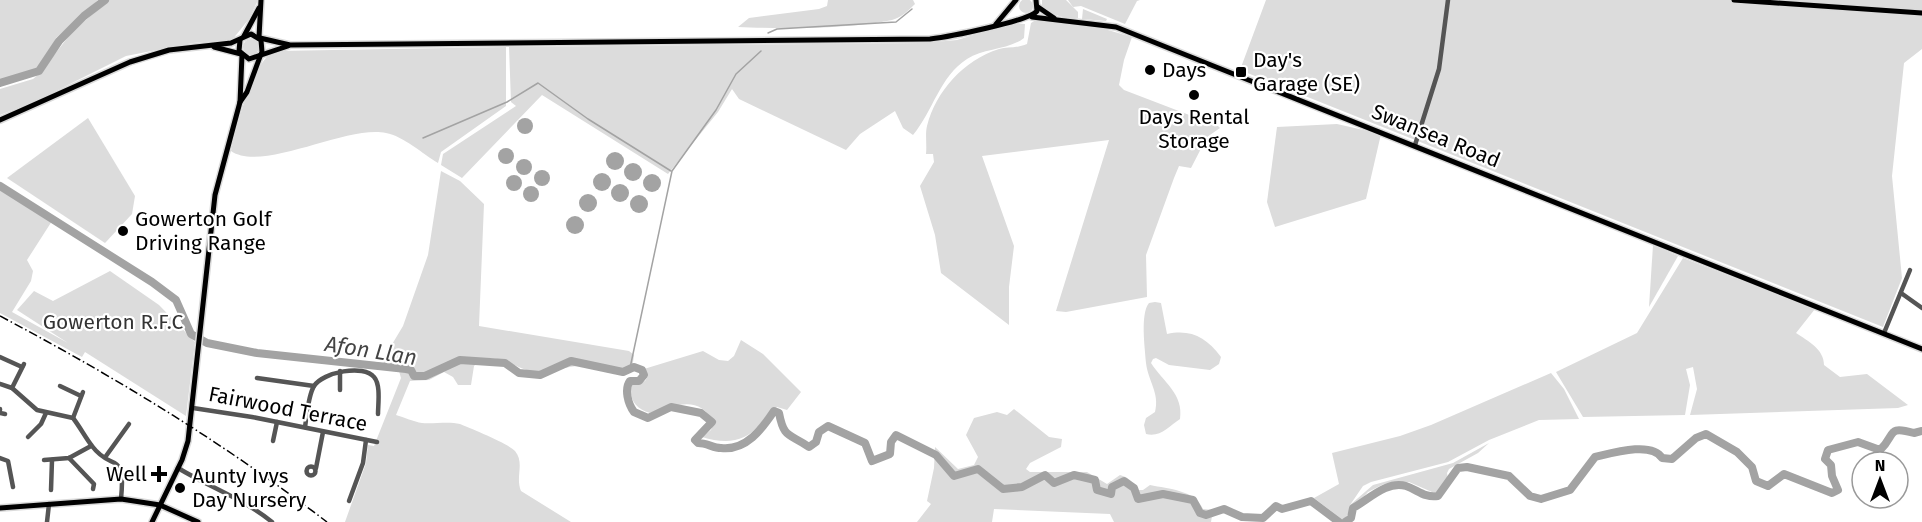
<svg xmlns="http://www.w3.org/2000/svg" width="1922" height="522" viewBox="0 0 1922 522" font-family="'Fira Sans',sans-serif">
	<style>
		.green { fill: #dcdcdc }
		.water { fill: #a3a3a3 }
		.lines { fill: none; stroke-linecap: round; stroke-linejoin: round }
		.stream { stroke: #a3a3a3; stroke-width: 1.5 }
		.river { stroke: #a3a3a3; stroke-width: 8 }
		.major-casing { stroke: #dbdbdb; stroke-width: 8 }
		.minor { stroke: #555; stroke-width: 4.5 }
		.major { stroke: #000; stroke-width: 5 }
		.rail { stroke: #000; stroke-width: 1.5; stroke-dasharray: 9 3 1.5 3; stroke-linecap: butt }
		.poi-dot { fill: #000; stroke: #fff; stroke-width: 2 }
		.labels { text-anchor: middle; stroke-width: 4.5; stroke-linejoin: round; paint-order: stroke }
		.poi-label { font-size: 21px; fill: #000; stroke: #fff; text-anchor: start }
		.street-label { font-size: 21px; fill: #000; stroke: #fff }
		.park-label { font-size: 21px; fill: #333; stroke: #fff }
		.water-label { font-size: 22px; font-style: italic; fill: #444; stroke: #fff }
	</style>
	<rect width="100%" height="100%" fill="#fff"/>
	<g class="green">
		<circle cx="1026" cy="6" r="7"/>
		<path d="M 0,0 L 98,0 L 56,38 L 45,61 L 33,72 L 0,81 Z"/>
		<path d="M 109,0 L 258,0 L 249,19 L 232,40 L 193,43 L 126,56 L 36,101 L 0,115 L 0,89 L 33,79 L 39,74 L 73,31 Z"/>
		<path d="M 828,0 L 913,0 L 915,4 C 908,11 902,17 892,20 C 853,29 779,29 738,27 L 749,18 L 819,9 L 827,6 Z"/>
		<path d="M 1042,0 L 1066,0 L 1078,12 L 1078,18 C 1064,19 1053,15 1042,7 Z"/>
		<path d="M 1068,0 L 1140,0 L 1137,1 L 1125,24 L 1081,6 L 1073,7 Z"/>
		<path d="M 1266,0 L 1922,0 L 1922,49 L 1904,63 L 1892,176 L 1902,278 L 1883,327 L 1240,70 Z"/>
		<path d="M 1083,9 L 1107,19 L 1106,21 L 1082,19 Z"/>
		<path d="M 1036,20 L 1094,26 L 1132,37 L 1124,60 L 1119,85 L 1124,90 L 1218,126 L 1220,128 L 1207,137 L 1191,168 L 1179,166 L 1174,178 L 1146,255 L 1147,297 L 1066,312 L 1056,311 L 1109,140 L 982,156 L 1014,246 L 1009,287 L 1009,325 L 941,273 L 935,235 L 920,186 L 934,162 L 933,154 L 926,154 C 927,145 925,134 927,126 C 936,91 964,60 999,49 C 1008,47 1018,48 1027,44 L 1031,23 Z"/>
		<path d="M 1013,23 L 1025,24 L 1024,38 C 1009,50 984,48 967,59 C 940,76 933,111 913,135 L 903,128 L 895,111 L 860,134 L 846,150 L 739,99 L 732,89 L 718,112 L 668,174 L 542,95 L 462,178 L 441,165 L 443,154 L 516,106 L 511,102 L 509,47 L 923,43 L 957,40 Z"/>
		<circle cx="251" cy="47" r="8"/>
		<path d="M 506,47 L 506,106 L 441,152 L 438,163 C 423,154 403,136 386,133 C 348,124 262,173 231,151 C 236,128 253,60 275,51 Z"/>
		<path d="M 88,118 L 135,196 L 132,214 L 105,243 L 7,178 Z"/>
		<path d="M 1337,124 L 1381,134 L 1366,199 L 1275,227 L 1267,202 L 1277,127 Z"/>
		<path d="M 441,171 L 460,181 L 484,204 L 479,326 L 629,351 L 634,355 L 632,370 C 615,377 600,367 583,366 C 567,365 552,373 537,372 C 515,371 495,346 474,366 L 471,385 L 458,385 L 453,377 L 444,372 L 429,380 L 410,381 L 396,415 C 404,417 414,422 422,423 C 434,424 449,421 460,424 C 470,428 509,444 515,451 C 525,463 515,477 521,491 L 571,522 L 345,522 L 366,463 L 368,445 L 374,446 L 401,378 L 399,371 L 378,369 L 387,354 L 393,350 L 391,346 L 403,326 L 428,255 Z"/>
		<path d="M 0,190 L 52,221 L 27,260 L 33,271 L 31,281 L 12,312 L 68,343 L 17,310 L 34,291 L 53,301 L 110,271 L 159,305 L 195,342 L 186,416 L 85,352 L 82,357 L 0,313 Z"/>
		<path d="M 1653,245 L 1678,256 L 1649,307 Z"/>
		<path d="M 1683,258 L 1815,309 L 1796,333 C 1808,341 1824,349 1824,365 L 1840,377 L 1867,374 L 1908,405 L 1898,408 L 1690,415 L 1697,389 L 1693,367 L 1686,369 L 1690,385 L 1685,415 L 1583,417 L 1556,372 L 1637,333 Z"/>
		<path d="M 1155,302 L 1161,303 L 1167,334 C 1191,329 1206,337 1221,357 L 1219,364 L 1210,370 L 1169,365 L 1156,358 L 1153,359 L 1151,363 C 1163,382 1184,394 1180,419 C 1169,426 1160,438 1146,434 L 1144,425 L 1146,418 L 1155,412 C 1160,393 1148,381 1146,363 C 1145,348 1140,314 1149,303 Z"/>
		<path d="M 741,340 L 763,354 L 801,392 L 787,410 L 777,407 C 769,411 766,417 760,424 C 745,443 725,444 702,437 L 711,430 L 713,424 C 701,393 674,406 650,413 C 636,409 629,400 631,385 L 645,381 L 648,376 L 644,369 L 703,351 L 719,360 L 728,361 L 734,356 Z"/>
		<path d="M 1551,373 L 1564,389 L 1579,419 L 1539,420 L 1489,440 L 1448,462 L 1371,482 L 1363,486 L 1350,505 L 1373,485 L 1453,463 L 1489,443 L 1478,453 L 1449,469 L 1447,473 L 1449,484 L 1440,492 L 1432,492 L 1409,482 L 1384,484 L 1368,492 L 1343,520 L 1314,498 L 1339,484 L 1332,453 L 1400,436 L 1431,425 Z"/>
		<path d="M 1014,409 L 1049,437 L 1062,439 L 1061,447 L 1030,463 L 1026,469 L 1030,472 L 1087,472 L 1107,484 L 1120,475 C 1128,477 1133,482 1137,490 L 1143,490 L 1150,485 C 1169,489 1195,490 1203,509 L 1213,510 L 1211,522 L 1114,522 L 1110,514 L 994,509 L 992,522 L 917,522 L 931,504 L 927,501 L 934,468 L 935,447 L 958,469 L 974,465 L 978,457 L 966,435 L 974,418 L 997,412 L 1007,415 Z"/>
	</g>
	<g class="water">
		<circle cx="525" cy="126" r="8"/>
		<circle cx="506" cy="156" r="8"/>
		<circle cx="615" cy="161" r="9"/>
		<circle cx="524" cy="167" r="8"/>
		<circle cx="633" cy="172" r="9"/>
		<circle cx="542" cy="178" r="8"/>
		<circle cx="602" cy="182" r="9"/>
		<circle cx="652" cy="183" r="9"/>
		<circle cx="514" cy="183" r="8"/>
		<circle cx="620" cy="193" r="9"/>
		<circle cx="531" cy="194" r="8"/>
		<circle cx="588" cy="203" r="9"/>
		<circle cx="639" cy="204" r="9"/>
		<circle cx="575" cy="225" r="9"/>
	</g>
	<g class="lines">
		<g class="stream">
			<path d="M 768,33 L 777,29 L 896,22 L 912,9"/>
			<path d="M 423,138 L 507,102 L 538,83 L 588,119 L 671,171"/>
			<path d="M 630,368 L 672,171 L 716,110 L 736,74 L 761,51"/>
		</g>
		<g class="river">
			<path d="M 0,83 L 39,71 L 59,41 L 84,16 L 105,0"/>
			<path d="M 0,186 L 152,282 L 176,300 L 191,334 L 207,343 L 257,353 L 406,369 L 411,370 L 414,376 L 425,376 L 460,360 L 505,363 L 519,373 L 540,375 L 571,361 L 623,372 L 634,367 L 642,370 L 644,375 L 639,381 L 630,381 C 624,389 628,404 634,412 L 648,418 L 671,407 L 701,413 L 712,422 L 695,440 L 698,443 C 707,443 713,448 721,448 C 746,451 762,429 774,411 L 779,413 C 784,439 789,433 809,447 L 816,442 L 819,432 L 828,426 L 865,443 L 872,461 L 890,454 L 891,442 L 896,435 L 936,455 L 954,476 L 978,469 L 1003,489 L 1022,487 L 1045,475 L 1054,483 L 1074,475 L 1095,480 L 1097,490 L 1111,494 L 1112,487 L 1124,481 L 1134,488 L 1138,499 L 1163,494 L 1193,500 L 1200,513 L 1206,515 L 1224,509 L 1242,517 L 1263,518 L 1276,506 L 1282,509 L 1311,501 L 1339,522"/>
			<path d="M 1345,522 L 1351,518 L 1353,508 C 1368,500 1387,480 1406,486 C 1418,490 1424,498 1438,496 L 1458,468 L 1467,467 L 1509,476 L 1530,496 L 1541,499 L 1570,490 L 1595,457 C 1612,453 1652,441 1662,458 L 1672,459 L 1696,438 L 1706,434 L 1737,452 L 1752,467 L 1756,481 L 1768,486 L 1784,474 L 1832,493 L 1838,490 L 1832,476 L 1831,465 L 1825,459 L 1828,450 L 1858,442 L 1880,450 C 1896,435 1886,425 1914,433 L 1922,431"/>
		</g>
		<g class="major-casing">
			<g id="major">
				<path d="M 1734,0 L 1922,13"/>
				<path d="M 1038,7 L 1054,18"/>
				<path d="M 1032,17 L 1116,27 L 1922,349"/>
				<path d="M 996,24 L 1016,0"/>
				<path d="M 244,36 L 259,8"/>
				<path d="M 259,37 L 261,0"/>
				<path d="M 260,38 L 290,45 L 930,39 C 947,37 1030,21 1037,11 L 1036,0"/>
				<path d="M 240,40 L 239,51 L 249,59 L 288,46"/>
				<path d="M 214,47 L 241,54"/>
				<path d="M 240,102 L 247,92 L 261,54"/>
				<path d="M 0,120 L 130,62 L 169,50 L 231,43 L 251,34 L 261,40 L 262,52"/>
				<path d="M 0,508 L 121,499 L 160,505 L 198,522"/>
				<path d="M 152,522 L 182,460 L 188,441 L 215,195 L 240,102 L 242,55"/>
			</g>
		</g>
		<g class="minor">
			<path d="M 1415,145 L 1439,69 L 1448,0"/>
			<path d="M 1901,293 L 1922,308"/>
			<path d="M 1884,333 L 1910,270"/>
			<path d="M 0,357 L 22,367"/>
			<path d="M 257,378 L 314,386"/>
			<path d="M 0,384 L 12,388 L 37,410 L 73,418 C 80,427 85,437 92,446 C 112,473 126,449 121,499"/>
			<path d="M 60,386 L 81,396"/>
			<path d="M 12,388 L 24,364"/>
			<path d="M 340,390 L 340,371"/>
			<path d="M 193,408 L 252,417 L 377,442"/>
			<path d="M 0,410 L 0,409"/>
			<path d="M 0,413 L 5,414"/>
			<path d="M 73,418 L 83,392"/>
			<path d="M 305,427 C 307,415 308,396 314,386 C 323,372 364,364 374,377 C 381,385 378,404 378,414"/>
			<path d="M 28,437 L 41,424 L 46,413"/>
			<path d="M 273,441 L 277,422"/>
			<path d="M 106,456 L 129,424"/>
			<path d="M 0,458 L 8,461 L 13,487"/>
			<path d="M 69,458 L 94,484 L 93,489"/>
			<path d="M 44,460 L 69,458 L 91,446"/>
			<circle cx="311" cy="471" r="4.5"/>
			<path d="M 178,468 C 209,487 244,499 272,522"/>
			<path d="M 316,468 L 323,432"/>
			<path d="M 51,490 L 52,460"/>
			<path d="M 349,501 L 363,463 L 366,440"/>
			<path d="M 47,522 L 49,504"/>
		</g>
		<use href="#major" class="major"/>
		<path class="rail" d="M 0,316 C 117,378 222,442 327,522"/>
	</g>
	<g class="poi-dot">
		<circle cx="1150" cy="70" r="6"/>
		<rect x="1235" y="66" width="12" height="12" rx="3"/>
		<circle cx="1194" cy="95" r="6"/>
		<circle cx="123" cy="231" r="6"/>
		<path d="M156 465h6v6h6v6h-6v6h-6v-6h-6v-6h6z"/>
		<circle cx="180" cy="488" r="6"/>
	</g>
	<g class="labels">
		<g class="poi-label">
			<text x="1253" y="67">Day's<tspan x="1253" dy="24">Garage (SE)</tspan></text>
			<text x="1162" y="77">Days</text>
			<text x="1194" y="124" text-anchor="middle">Days Rental<tspan x="1194" dy="24">Storage</tspan></text>
			<text x="135" y="226">Gowerton Golf<tspan x="135" dy="24">Driving Range</tspan></text>
			<text x="147" y="481" text-anchor="end">Well</text>
			<text x="192" y="483">Aunty Ivys<tspan x="192" dy="24">Day Nursery</tspan></text>
		</g>
		<g class="street-label">
			<text transform="translate(1436 136) rotate(22)" y="7">Swansea Road</text>
			<text transform="translate(288 409) rotate(11)" y="7">Fairwood Terrace</text>
		</g>
		<g class="park-label">
			<text x="113" y="329">Gowerton R.F.C</text>
		</g>
		<g class="water-label">
			<text transform="translate(371 350) rotate(9)" y="8">Afon Llan</text>
		</g>
	</g>
	<g transform="translate(1880 480)"><circle r="28" fill="#ffffff" stroke="#999999" stroke-width="1.5"/>
	<path d="M0-4.5L10 22L0 15L-10 22Z" fill="#000000"/>
	<text y="-9" font-size="16" font-weight="bold" text-anchor="middle" fill="#000000">N</text>
	</g>
</svg>
